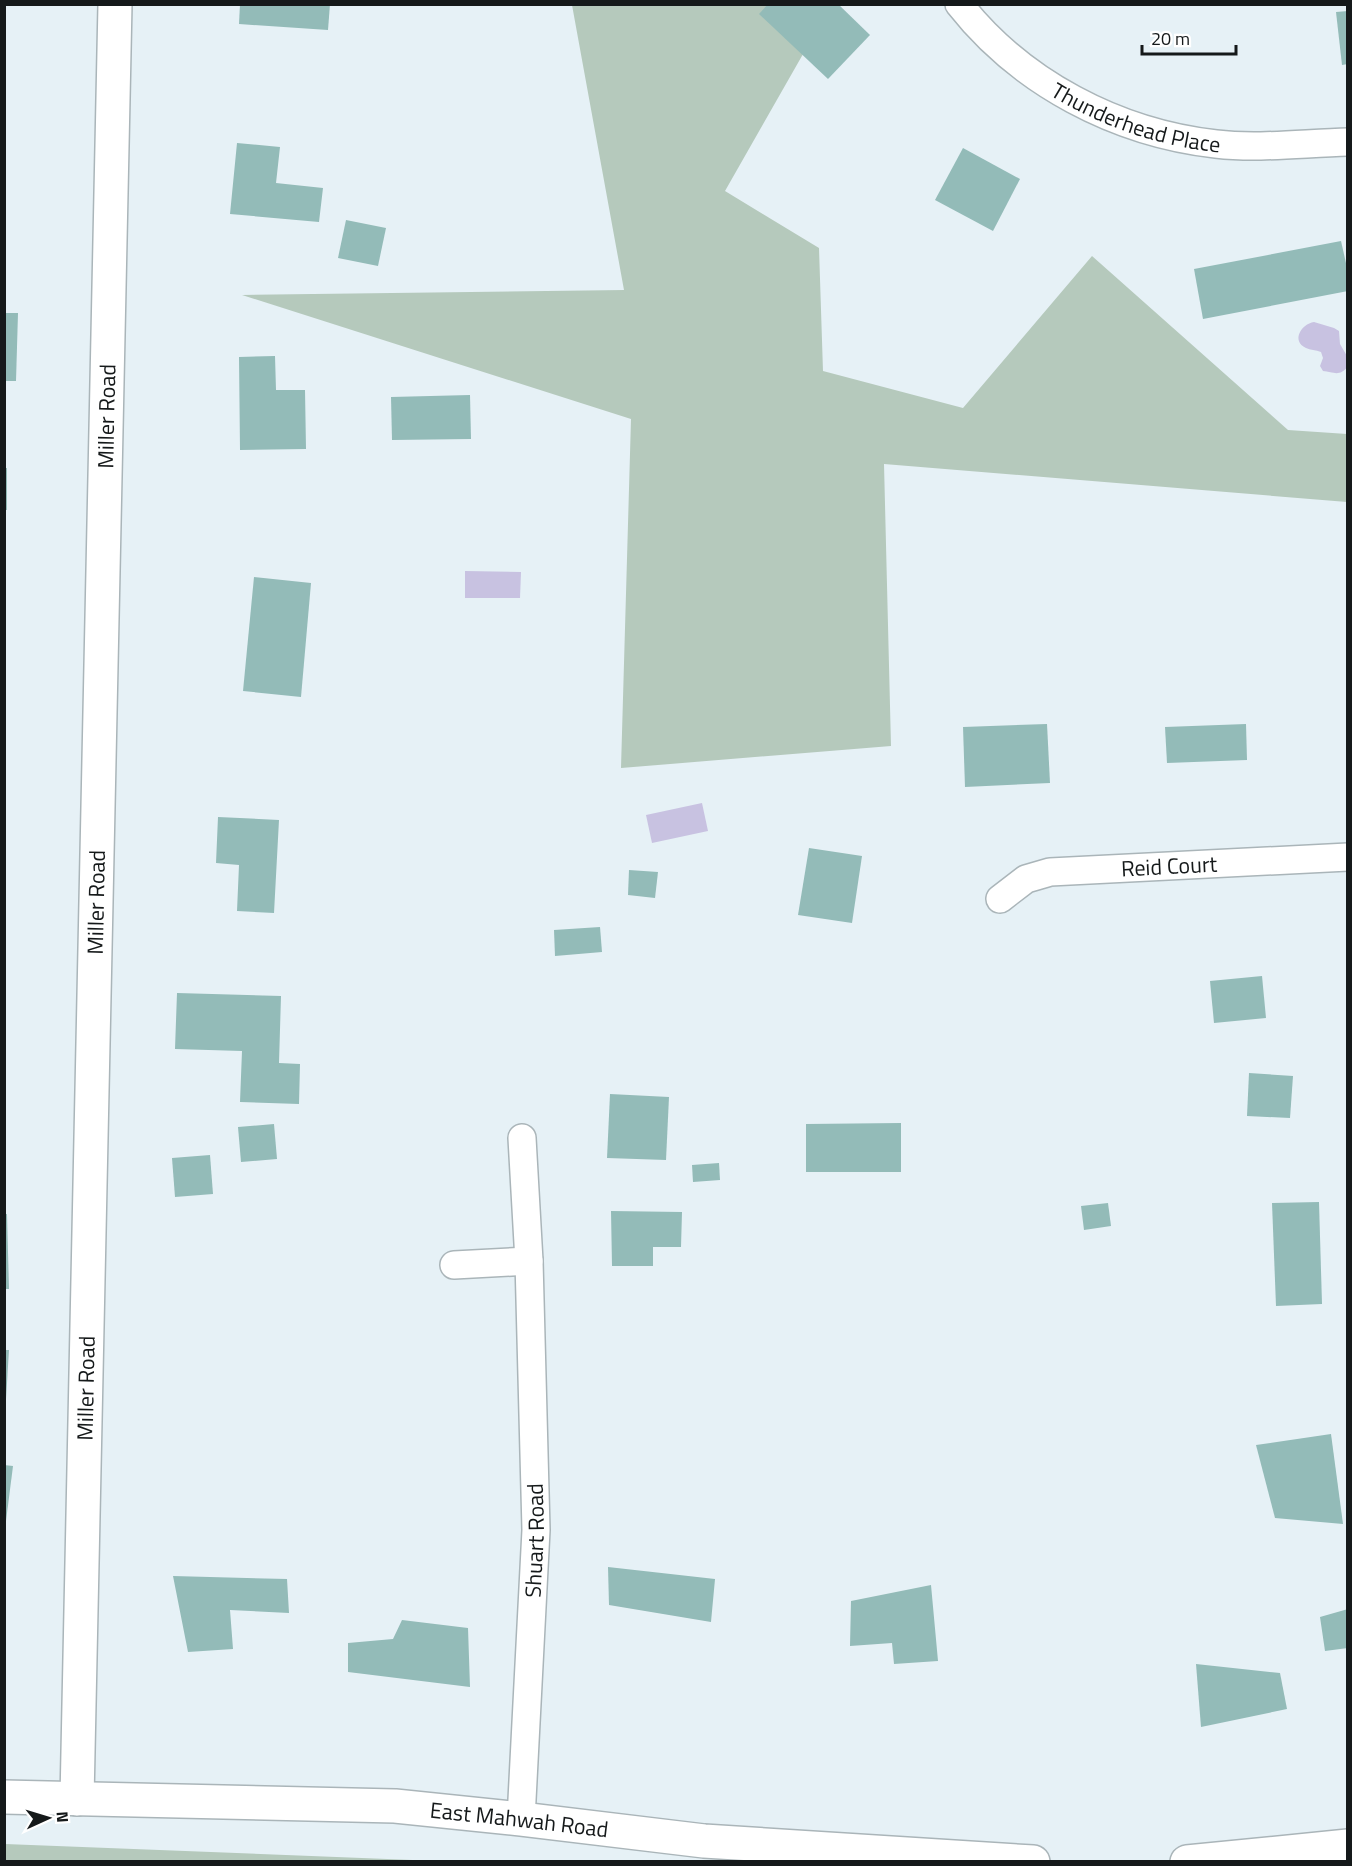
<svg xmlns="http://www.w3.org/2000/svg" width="1352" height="1866" viewBox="0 0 1352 1866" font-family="'Titillium Web',sans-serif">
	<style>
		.green { fill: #b5c9bc }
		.water { fill: #c8c2e1 }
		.building { fill: #93bbb8 }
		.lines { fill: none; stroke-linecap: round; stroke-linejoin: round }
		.street-casing { stroke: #aab5b9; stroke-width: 30 }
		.secondary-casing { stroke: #aab5b9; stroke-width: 36 }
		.street { stroke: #fff; stroke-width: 27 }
		.secondary { stroke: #fff; stroke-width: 33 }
		.labels { text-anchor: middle; stroke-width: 4.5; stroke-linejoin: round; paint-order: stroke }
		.street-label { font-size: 22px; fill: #15191a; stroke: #fff }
	</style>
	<rect width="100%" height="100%" fill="#e6f1f6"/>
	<g class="green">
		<path d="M 572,5 L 831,5 L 725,191 L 819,248 L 823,371 L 963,408 L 1092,256 L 1288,430 L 1347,434 L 1347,502 L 884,464 L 891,746 L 621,768 L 631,419 L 242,295 L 624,290 Z"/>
		<path d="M 4,1844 L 5,1844 L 438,1861 L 5,1862 Z"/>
	</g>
	<g class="water">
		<path d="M 1314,322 L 1334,328 L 1339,331 L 1340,344 L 1347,356 L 1347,367 C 1340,377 1333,372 1323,371 L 1320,366 L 1323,358 L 1321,352 C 1316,350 1310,350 1306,348 C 1291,341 1301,324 1314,322 Z"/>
		<path d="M 465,571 L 521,572 L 520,598 L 465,598 Z"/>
		<path d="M 702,803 L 708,831 L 652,843 L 646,815 Z"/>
	</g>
	<g class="building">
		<path d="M 240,4 L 330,4 L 328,30 L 239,24 Z"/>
		<path d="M 768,4 L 838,4 L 870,35 L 828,79 L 759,14 Z"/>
		<path d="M 1348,11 L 1348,64 L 1342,65 L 1336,12 Z"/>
		<path d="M 237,143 L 280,147 L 276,183 L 323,188 L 319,222 L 230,214 Z"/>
		<path d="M 963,148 L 1020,179 L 993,231 L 935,200 Z"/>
		<path d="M 346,220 L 386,228 L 378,266 L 338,258 Z"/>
		<path d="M 1341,241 L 1348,272 L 1348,291 L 1203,319 L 1194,269 Z"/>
		<path d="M 4,313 L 18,313 L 16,381 L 4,381 Z"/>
		<path d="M 275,356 L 276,390 L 305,390 L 306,449 L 240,450 L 239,357 Z"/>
		<path d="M 470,395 L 471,439 L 392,440 L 391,397 Z"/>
		<rect x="4" y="468" width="3" height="42"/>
		<path d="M 254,577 L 311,583 L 301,697 L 243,691 Z"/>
		<path d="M 1047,724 L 1050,783 L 965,787 L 963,727 Z"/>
		<path d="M 1246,724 L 1247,760 L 1167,763 L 1165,727 Z"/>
		<path d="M 218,817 L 279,820 L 274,913 L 237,911 L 239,865 L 216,863 Z"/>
		<path d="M 809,848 L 862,856 L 852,923 L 798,915 Z"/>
		<path d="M 629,870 L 658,872 L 655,898 L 628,895 Z"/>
		<path d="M 600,927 L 602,952 L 555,956 L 554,930 Z"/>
		<path d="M 1262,976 L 1266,1018 L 1214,1023 L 1210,981 Z"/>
		<path d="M 177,993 L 281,996 L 279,1063 L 300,1064 L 299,1104 L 240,1102 L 242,1051 L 175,1049 Z"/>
		<path d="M 1249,1073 L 1293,1076 L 1290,1118 L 1247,1116 Z"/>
		<path d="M 610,1094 L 669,1097 L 666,1160 L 607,1158 Z"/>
		<path d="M 901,1123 L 901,1172 L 806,1172 L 806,1124 Z"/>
		<path d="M 274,1124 L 277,1159 L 241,1162 L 238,1127 Z"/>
		<path d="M 210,1155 L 213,1194 L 175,1197 L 172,1158 Z"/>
		<path d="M 719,1163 L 720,1180 L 693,1182 L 692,1165 Z"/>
		<path d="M 1319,1202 L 1322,1304 L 1276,1306 L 1272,1203 Z"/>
		<path d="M 1108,1203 L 1111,1226 L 1084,1230 L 1081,1206 Z"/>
		<path d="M 611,1211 L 682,1212 L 681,1247 L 653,1247 L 653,1266 L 612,1266 Z"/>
		<path d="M 4,1214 L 7,1214 L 9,1289 L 4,1289 Z"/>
		<path d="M 4,1350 L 9,1350 L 6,1399 L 4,1399 Z"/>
		<path d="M 1331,1434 L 1343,1524 L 1275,1518 L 1256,1445 Z"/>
		<path d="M 4,1465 L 13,1466 L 6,1521 L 4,1521 Z"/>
		<path d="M 608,1567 L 715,1579 L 711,1622 L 609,1605 Z"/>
		<path d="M 173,1576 L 287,1579 L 289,1613 L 230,1610 L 233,1649 L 188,1652 Z"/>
		<path d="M 931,1585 L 938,1661 L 894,1664 L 892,1643 L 850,1646 L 851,1601 Z"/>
		<path d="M 1348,1609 L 1348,1648 L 1325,1651 L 1320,1617 Z"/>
		<path d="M 402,1620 L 468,1628 L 470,1687 L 348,1672 L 348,1643 L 393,1639 Z"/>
		<path d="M 1196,1664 L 1280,1673 L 1287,1709 L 1201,1727 Z"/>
	</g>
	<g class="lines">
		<g class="street-casing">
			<g id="street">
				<path id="s1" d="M 959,4 C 1021,83 1117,133 1216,144 C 1259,149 1304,143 1348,142"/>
				<path id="s2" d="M 1000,899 L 1026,879 L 1050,872 L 1348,857"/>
				<path d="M 454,1265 L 529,1261"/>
				<path id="s3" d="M 521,1819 L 536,1530 L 529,1261 L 522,1138"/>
			</g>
		</g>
		<g class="secondary-casing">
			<g id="secondary">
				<path id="s4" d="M 4,1797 L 395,1806 L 521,1819 L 704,1841 L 1033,1862"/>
				<path id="s5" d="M 77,1799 L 115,4"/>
				<path d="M 1187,1862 L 1348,1846"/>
			</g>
		</g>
		<use href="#street" class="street"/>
		<use href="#secondary" class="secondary"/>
	</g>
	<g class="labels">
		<g class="street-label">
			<text dy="8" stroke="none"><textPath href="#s1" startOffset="216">Thunderhead Place</textPath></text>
			<text dy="8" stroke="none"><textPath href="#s5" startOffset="1383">Miller Road</textPath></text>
			<text dy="8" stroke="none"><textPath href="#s2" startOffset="177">Reid Court</textPath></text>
			<text dy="8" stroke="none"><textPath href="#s5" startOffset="897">Miller Road</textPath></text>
			<text dy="8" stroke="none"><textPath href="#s5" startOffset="411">Miller Road</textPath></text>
			<text dy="8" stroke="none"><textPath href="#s3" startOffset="279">Shuart Road</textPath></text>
			<text dy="8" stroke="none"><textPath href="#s4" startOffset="516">East Mahwah Road</textPath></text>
		</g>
	</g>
	<rect width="1352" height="1866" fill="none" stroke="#15191a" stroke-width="12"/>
	<g transform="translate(48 1818) rotate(86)" stroke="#ffffff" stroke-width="4.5" paint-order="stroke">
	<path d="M0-4.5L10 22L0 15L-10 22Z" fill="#15191a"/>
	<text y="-9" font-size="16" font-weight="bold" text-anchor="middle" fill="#15191a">N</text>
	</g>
	<path d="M1142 45v9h94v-9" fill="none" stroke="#15191a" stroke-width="3"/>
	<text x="1151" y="45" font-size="18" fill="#15191a" stroke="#ffffff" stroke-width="4.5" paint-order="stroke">20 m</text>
</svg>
